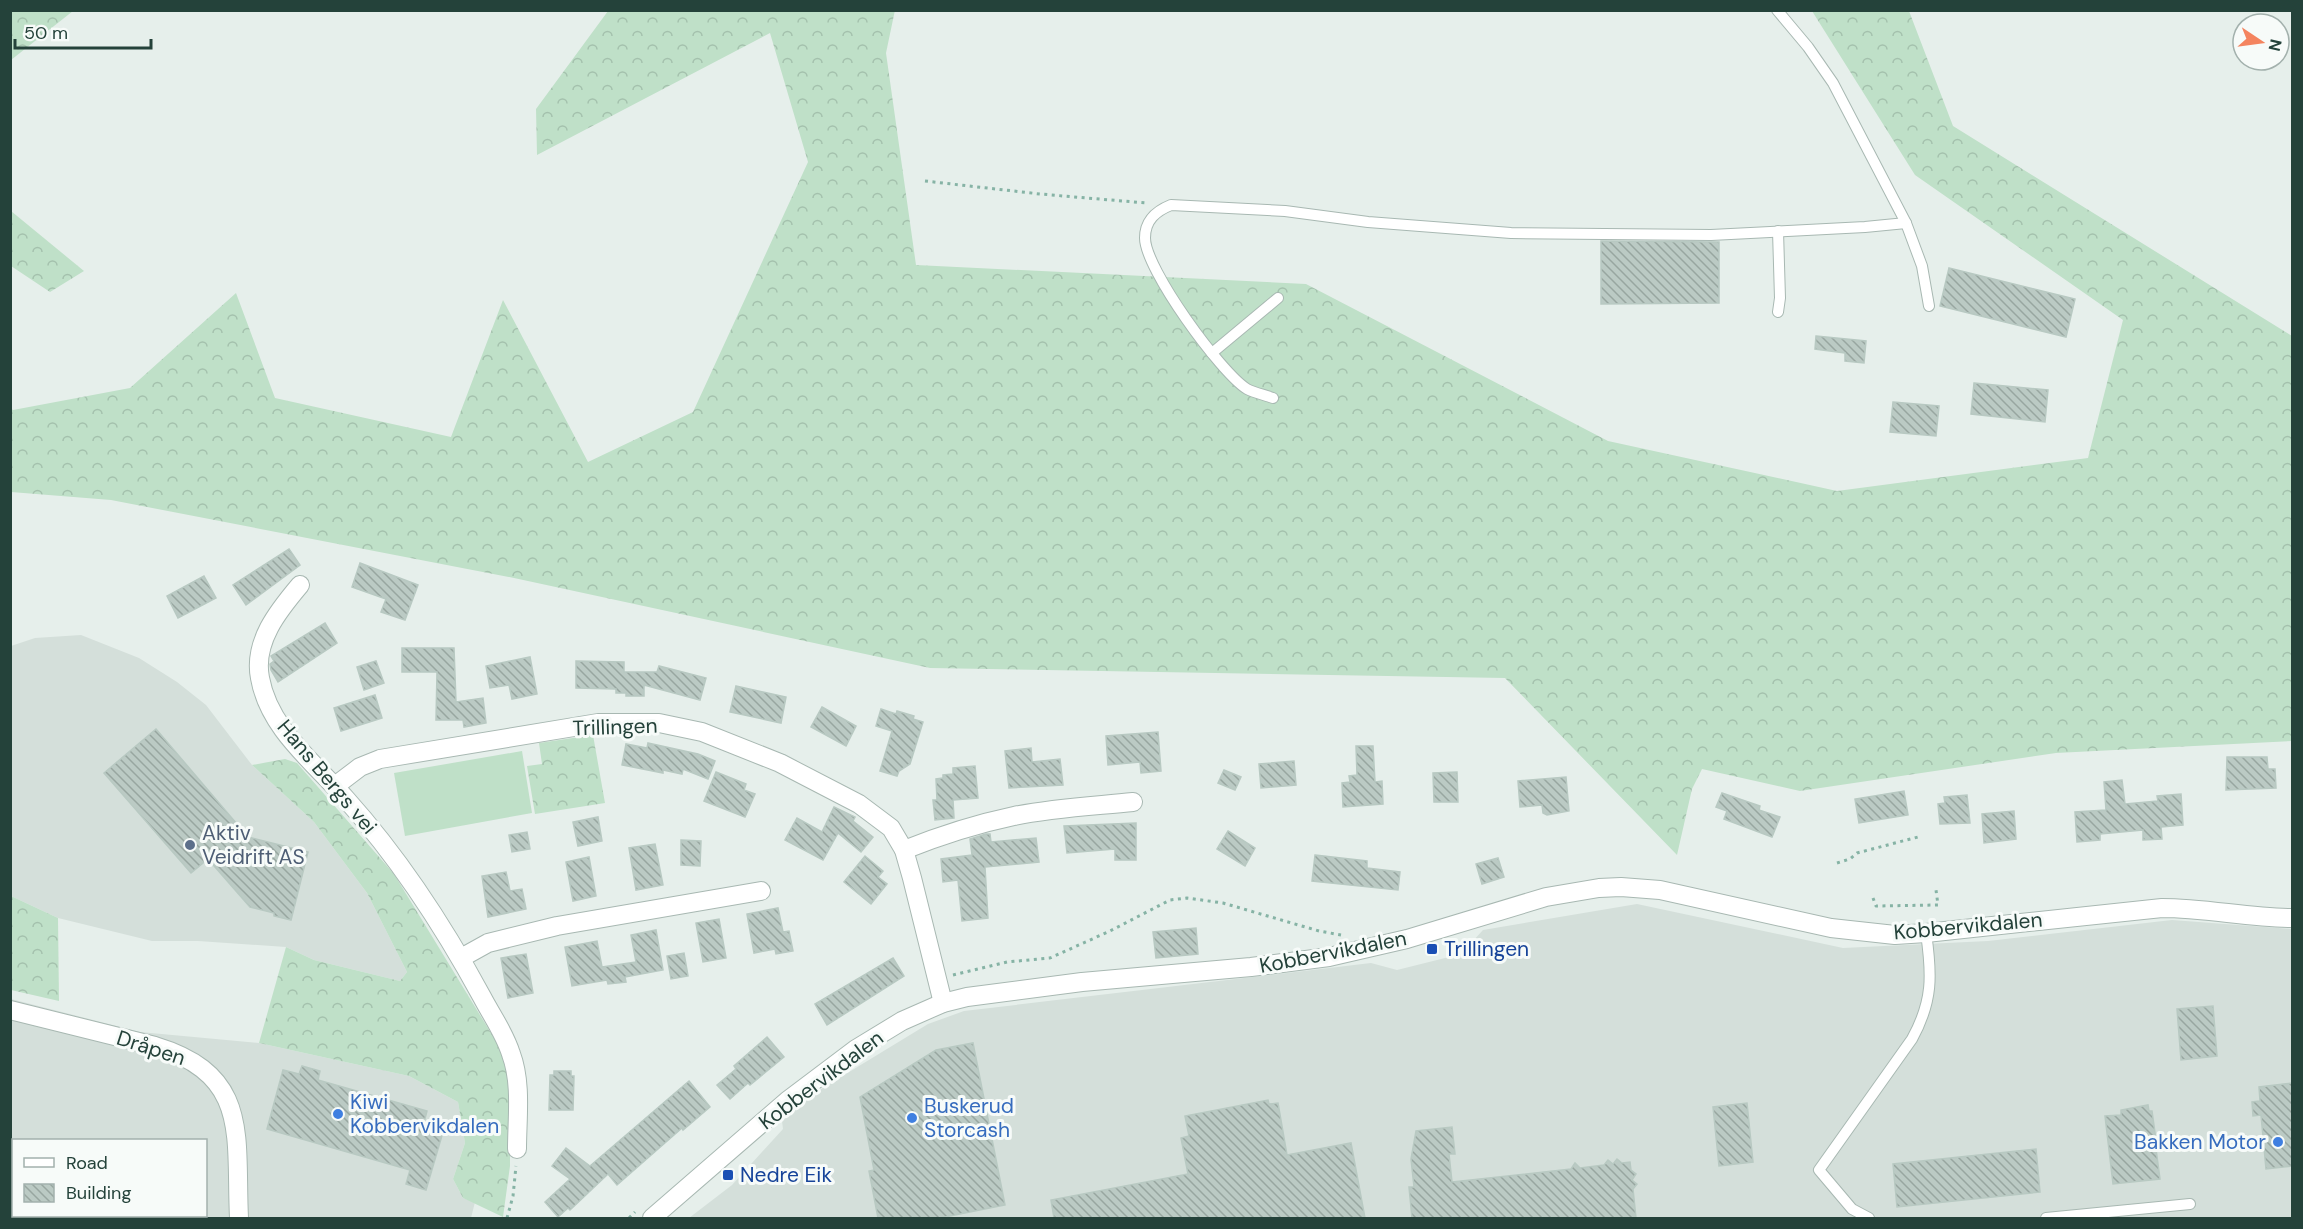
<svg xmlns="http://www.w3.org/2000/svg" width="2303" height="1229" viewBox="0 0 2303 1229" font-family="'DM Sans',sans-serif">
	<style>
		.built { fill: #d4dfda; fill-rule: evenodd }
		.forest { fill: url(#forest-crowns) }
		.pitch { fill: #bfe0c8 }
		.building { fill: url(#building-back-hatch); stroke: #b8c9c2; stroke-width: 1.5 }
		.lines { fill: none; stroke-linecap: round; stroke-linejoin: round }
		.lane-casing { stroke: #a8b8b2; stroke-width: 12 }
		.street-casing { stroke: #a8b8b2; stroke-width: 20 }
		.path { stroke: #86b3a5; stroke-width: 3; stroke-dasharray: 3 4.5; stroke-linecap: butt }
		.lane { stroke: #fff; stroke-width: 10 }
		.street { stroke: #fff; stroke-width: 18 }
		.service-dot { fill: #5c6f8a; stroke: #f7fbf9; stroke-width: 2 }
		.transit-dot { fill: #1a4fb4; stroke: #f7fbf9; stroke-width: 2 }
		.shop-dot { fill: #3f7fe0; stroke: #f7fbf9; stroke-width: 2 }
		.labels { text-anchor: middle; stroke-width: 6; stroke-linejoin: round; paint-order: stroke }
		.street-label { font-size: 21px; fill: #24423a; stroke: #f7fbf9 }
		.service-label { font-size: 21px; fill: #4e5e75; stroke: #f7fbf9; text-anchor: start }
		.transit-label { font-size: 21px; fill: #164399; stroke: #f7fbf9; text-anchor: start }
		.shop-label { font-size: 21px; fill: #366cbe; stroke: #f7fbf9; text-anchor: start }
	</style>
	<defs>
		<pattern id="forest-crowns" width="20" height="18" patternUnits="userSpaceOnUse" patternTransform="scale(1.5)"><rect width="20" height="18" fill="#bfe0c8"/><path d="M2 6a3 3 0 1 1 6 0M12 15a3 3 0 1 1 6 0" fill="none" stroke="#a4c1ad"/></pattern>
		<pattern id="building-back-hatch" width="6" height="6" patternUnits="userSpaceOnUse" patternTransform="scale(1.5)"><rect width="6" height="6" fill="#bbcac4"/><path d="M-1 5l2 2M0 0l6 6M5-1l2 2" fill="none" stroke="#98a6a0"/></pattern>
	</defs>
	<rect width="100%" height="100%" fill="#e6efeb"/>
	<g class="built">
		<path d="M 81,635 L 139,658 L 177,682 L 206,705 L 252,765 L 314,822 L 367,893 L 407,972 L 400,981 L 314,960 L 286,947 L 198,941 L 152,941 L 58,918 L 11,896 L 11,646 L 35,638 Z"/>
		<path d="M 1637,904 L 1843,948 L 1988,941 L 2172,920 L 2292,929 L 2292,1218 L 689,1218 L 732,1185 L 783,1129 L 782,1121 L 813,1094 L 928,1024 L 964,1011 L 1371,963 L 1397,970 L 1461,954 L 1483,930 Z"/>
		<path d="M 11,999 L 140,1032 L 259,1043 L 409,1076 L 458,1102 L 465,1143 L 453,1179 L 463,1198 L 475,1202 L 471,1218 L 11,1218 ZM 14,1140 L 206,1140 L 206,1216 L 14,1216 Z"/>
	</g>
	<g class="forest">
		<path d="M 11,10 L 73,10 L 73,11 L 11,60 Z"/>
		<path d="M 895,10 L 886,53 L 916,265 L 1306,284 L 1608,441 L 1837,491 L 2088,458 L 2123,320 L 1915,175 L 1812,11 L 1909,11 L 1953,126 L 2292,336 L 2292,741 L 2056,753 L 1800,791 L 1702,769 L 1692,789 L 1677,855 L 1505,678 L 930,668 L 514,578 L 111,500 L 11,492 L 10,408 L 13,410 L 130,388 L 236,293 L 275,398 L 451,437 L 503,300 L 588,462 L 693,412 L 808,162 L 770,33 L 537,155 L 536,109 L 608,11 Z"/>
		<path d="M 10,211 L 11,211 L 84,271 L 50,292 L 11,266 Z"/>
		<path d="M 593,735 L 605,803 L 535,814 L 527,766 L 542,764 L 539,743 Z"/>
		<path d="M 285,759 L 297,763 L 394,874 L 505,1056 L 510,1091 L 510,1166 L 503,1217 L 463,1198 L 453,1179 L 465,1143 L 458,1102 L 409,1076 L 259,1043 L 286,947 L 314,960 L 400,981 L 407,972 L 367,893 L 314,822 L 252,765 Z"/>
		<path d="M 11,896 L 58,918 L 59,1001 L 11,990 Z"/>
	</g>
	<path class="pitch" d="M 522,751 L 532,813 L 405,836 L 394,773 Z"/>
	<g class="building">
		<path d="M 1601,241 L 1719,242 L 1719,303 L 1601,304 Z"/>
		<path d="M 1949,268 L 2075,299 L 2066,337 L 1940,306 Z"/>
		<path d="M 1816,336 L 1866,341 L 1864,363 L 1845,361 L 1845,353 L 1815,349 Z"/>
		<path d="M 1974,383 L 2048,390 L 2045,422 L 1971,414 Z"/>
		<path d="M 1893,402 L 1939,406 L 1936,436 L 1890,432 Z"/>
		<path d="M 289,549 L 300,565 L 246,605 L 233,585 Z"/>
		<path d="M 360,563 L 418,585 L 405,620 L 381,612 L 386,599 L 352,587 Z"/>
		<path d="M 204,576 L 216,598 L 178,618 L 167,596 Z"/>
		<path d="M 325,623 L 337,643 L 278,682 L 271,670 L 270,664 L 274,661 L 271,656 Z"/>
		<path d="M 402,648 L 454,648 L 456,702 L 483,698 L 486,723 L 464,727 L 463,720 L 436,720 L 437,672 L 402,672 Z"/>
		<path d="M 530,657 L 537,694 L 512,699 L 509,685 L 490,688 L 486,666 Z"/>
		<path d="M 376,661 L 384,683 L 364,690 L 357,667 Z"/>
		<path d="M 576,661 L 624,662 L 624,672 L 657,672 L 659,666 L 706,678 L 700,700 L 644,685 L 644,696 L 626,696 L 626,693 L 616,693 L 616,689 L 576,688 Z"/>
		<path d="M 736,686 L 786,697 L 781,723 L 730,712 Z"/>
		<path d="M 375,695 L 382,718 L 341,731 L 334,708 Z"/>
		<path d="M 822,707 L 856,726 L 846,746 L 811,727 Z"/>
		<path d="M 881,709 L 896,714 L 897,711 L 914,716 L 913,719 L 923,722 L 910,764 L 899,771 L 897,776 L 880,771 L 892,731 L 876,726 Z"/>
		<path d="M 156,729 L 248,837 L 308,852 L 291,920 L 274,916 L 274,913 L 250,907 L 208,859 L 191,873 L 104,773 Z"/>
		<path d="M 1158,732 L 1161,771 L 1141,773 L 1140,762 L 1108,765 L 1106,736 Z"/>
		<path d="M 648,743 L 698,754 L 715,761 L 708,779 L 683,769 L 682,774 L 663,770 L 663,773 L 622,765 L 626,744 L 647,748 Z"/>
		<path d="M 1356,746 L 1373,746 L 1375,782 L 1382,781 L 1383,804 L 1343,807 L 1342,783 L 1350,782 L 1349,776 L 1357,775 Z"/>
		<path d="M 1031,748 L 1032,762 L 1060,759 L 1063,785 L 1009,788 L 1005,751 Z"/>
		<path d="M 2227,757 L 2267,757 L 2268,769 L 2275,769 L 2276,788 L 2226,790 Z"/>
		<path d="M 1294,761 L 1296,785 L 1261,788 L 1259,764 Z"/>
		<path d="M 975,766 L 978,798 L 953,800 L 954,818 L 935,820 L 933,800 L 937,800 L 936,779 L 943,778 L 943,775 L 953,774 L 953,768 Z"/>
		<path d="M 1224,770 L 1241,777 L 1235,790 L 1218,783 Z"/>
		<path d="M 716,772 L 746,784 L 744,790 L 755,794 L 745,817 L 704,801 Z"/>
		<path d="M 1457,772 L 1458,802 L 1434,802 L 1433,773 Z"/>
		<path d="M 1566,777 L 1569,811 L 1547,815 L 1543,813 L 1542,805 L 1520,807 L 1518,781 Z"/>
		<path d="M 2122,780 L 2125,804 L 2158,801 L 2157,796 L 2181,794 L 2183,825 L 2161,827 L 2162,839 L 2143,840 L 2143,830 L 2100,834 L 2100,840 L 2077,842 L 2075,812 L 2106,810 L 2104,782 Z"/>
		<path d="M 1904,791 L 1908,815 L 1859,823 L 1855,799 Z"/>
		<path d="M 1722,793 L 1760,806 L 1759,810 L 1780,817 L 1772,837 L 1724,819 L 1727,811 L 1716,807 Z"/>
		<path d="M 1967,795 L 1970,823 L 1940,824 L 1938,804 L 1945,803 L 1944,797 Z"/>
		<path d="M 834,807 L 855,817 L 853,821 L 873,837 L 861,852 L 838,833 L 823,860 L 785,840 L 797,818 L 822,832 Z"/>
		<path d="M 2014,811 L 2016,839 L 1984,843 L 1982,814 Z"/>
		<path d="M 598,817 L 602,841 L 578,846 L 573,822 Z"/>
		<path d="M 1136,823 L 1136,860 L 1115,860 L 1115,849 L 1067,853 L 1064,826 Z"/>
		<path d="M 1228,831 L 1255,848 L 1245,866 L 1217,849 Z"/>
		<path d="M 527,832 L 530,849 L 512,852 L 509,835 Z"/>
		<path d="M 986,834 L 990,834 L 991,842 L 1036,838 L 1039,862 L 985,867 L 988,918 L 962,921 L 958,880 L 943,882 L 941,859 L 972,855 L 970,839 Z"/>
		<path d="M 681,840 L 701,841 L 700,866 L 681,865 Z"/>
		<path d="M 655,844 L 663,885 L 636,890 L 629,848 Z"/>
		<path d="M 1315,855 L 1367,861 L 1367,868 L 1400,872 L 1398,890 L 1312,881 Z"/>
		<path d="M 865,856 L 883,871 L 878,877 L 887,884 L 871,904 L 844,882 Z"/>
		<path d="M 589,857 L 596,896 L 573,901 L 566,862 Z"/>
		<path d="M 1498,858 L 1504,877 L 1482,884 L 1476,864 Z"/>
		<path d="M 506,872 L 510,891 L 522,889 L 526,909 L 488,917 L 482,876 Z"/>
		<path d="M 778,908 L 783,932 L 789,931 L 793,951 L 776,954 L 775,949 L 754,953 L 747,914 Z"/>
		<path d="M 719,919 L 726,958 L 703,962 L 696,923 Z"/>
		<path d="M 1196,928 L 1198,954 L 1156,958 L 1153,932 Z"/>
		<path d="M 656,930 L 663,970 L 625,977 L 626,982 L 608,984 L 607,980 L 572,986 L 565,947 L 597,941 L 602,967 L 636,962 L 631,935 Z"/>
		<path d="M 684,953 L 688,976 L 671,979 L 667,956 Z"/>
		<path d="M 526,954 L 533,993 L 508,998 L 501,958 Z"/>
		<path d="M 893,958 L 904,976 L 827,1025 L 815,1004 Z"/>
		<path d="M 2213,1006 L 2217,1056 L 2181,1060 L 2177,1009 Z"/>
		<path d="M 767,1037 L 784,1057 L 750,1085 L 748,1083 L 730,1099 L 717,1085 L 736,1069 L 734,1066 Z"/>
		<path d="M 973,1043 L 1005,1205 L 940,1218 L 878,1218 L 869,1171 L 874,1170 L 860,1097 L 936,1050 Z"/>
		<path d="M 302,1066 L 320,1071 L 318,1080 L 427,1111 L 423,1126 L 443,1132 L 426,1190 L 406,1184 L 410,1170 L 267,1129 L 283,1070 L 299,1074 Z"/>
		<path d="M 554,1071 L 571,1071 L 571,1076 L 574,1076 L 573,1110 L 549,1110 L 550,1075 L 554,1075 Z"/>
		<path d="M 689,1081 L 710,1107 L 683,1130 L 682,1128 L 617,1185 L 608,1174 L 570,1210 L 568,1208 L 558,1217 L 545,1202 L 570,1179 L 552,1166 L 566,1148 L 590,1166 Z"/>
		<path d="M 2292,1083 L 2292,1166 L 2266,1169 L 2261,1115 L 2253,1116 L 2252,1102 L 2260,1101 L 2259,1087 Z"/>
		<path d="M 1268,1100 L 1269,1104 L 1278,1103 L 1287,1155 L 1351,1143 L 1365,1218 L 1054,1218 L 1051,1200 L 1188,1174 L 1181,1138 L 1189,1136 L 1185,1116 Z"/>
		<path d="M 1747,1103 L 1753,1162 L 1719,1166 L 1713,1107 Z"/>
		<path d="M 2148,1105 L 2149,1111 L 2152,1111 L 2156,1140 L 2163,1144 L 2156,1149 L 2160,1179 L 2113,1184 L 2105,1116 L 2121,1115 L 2121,1110 Z"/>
		<path d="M 1452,1127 L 1455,1154 L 1449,1154 L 1452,1182 L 1571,1169 L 1575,1163 L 1580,1168 L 1604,1165 L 1608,1160 L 1613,1164 L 1617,1159 L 1622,1163 L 1630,1162 L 1631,1170 L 1636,1174 L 1632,1180 L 1637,1184 L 1633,1189 L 1636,1218 L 1412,1218 L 1409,1187 L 1414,1187 L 1411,1159 L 1416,1131 Z"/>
		<path d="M 2036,1149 L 2040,1192 L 1897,1207 L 1893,1164 Z"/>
	</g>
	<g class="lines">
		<g class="lane-casing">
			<g id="lane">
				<path d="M 1777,10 L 1808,47 L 1833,83 L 1906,223 L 1922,266 L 1929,306"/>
				<path d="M 1778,231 L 1780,298 L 1778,312"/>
				<path d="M 1212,353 L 1278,298"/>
				<path d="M 1273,398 C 1265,395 1255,393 1247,389 C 1221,373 1145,269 1145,238 C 1145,220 1156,211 1171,205 L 1285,211 L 1368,222 L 1511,233 L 1711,235 L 1865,227 L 1906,223"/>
				<path d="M 1869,1218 L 1852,1209 L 1819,1170 L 1912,1039 C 1933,1001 1932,975 1926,933"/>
				<path d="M 2046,1218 L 2190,1204"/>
			</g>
		</g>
		<g class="street-casing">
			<g id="street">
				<path d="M 300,585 C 278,611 253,642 260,678 C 269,729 314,762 346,799 C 399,858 444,927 482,997 C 492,1016 505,1034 511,1054 C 522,1083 517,1119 517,1149"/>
				<path d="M 335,786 L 360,767 L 380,759 L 598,723 L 659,723 L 702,732 L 780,763 L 859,804 L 891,828 L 904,850 L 912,878 L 943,1003"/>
				<path d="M 904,850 C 939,836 976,824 1014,816 C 1053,808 1094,806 1133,802"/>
				<path d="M 461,958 L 488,943 L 557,926 L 761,891"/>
				<path d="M 10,1010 L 155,1046 C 251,1075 235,1136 239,1218"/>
				<path d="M 652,1218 L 787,1101 L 856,1049 L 902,1021 L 943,1003 L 967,997 L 1082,982 L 1251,967 L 1329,957 L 1407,939 L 1546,897 L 1599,888 L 1621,887 L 1660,890 L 1831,928 L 1895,935 L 1926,933 L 2162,908 C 2206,908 2249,918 2292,918"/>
			</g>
		</g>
		<g class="path">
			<path d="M 925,181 L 1040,194 L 1146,203"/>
			<path d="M 1837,863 L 1850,859 L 1857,853 L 1918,837"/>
			<path d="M 1873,898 L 1876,906 L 1938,905 L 1936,890"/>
			<path d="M 953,975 L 1007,962 L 1050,958 L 1110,931 L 1170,900 L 1187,898 L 1223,903 L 1319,931 L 1341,935"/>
			<path d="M 507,1218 L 513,1196 L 516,1166"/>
			<path d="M 629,1218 L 635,1212"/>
		</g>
		<use href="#lane" class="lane"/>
		<use href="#street" class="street"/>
	</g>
	<circle class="service-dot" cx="190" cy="845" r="6"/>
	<g class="transit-dot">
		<rect x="1426" y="943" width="12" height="12" rx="3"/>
		<rect x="722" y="1169" width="12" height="12" rx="3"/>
	</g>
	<g class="shop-dot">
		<circle cx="338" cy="1114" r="6"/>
		<circle cx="912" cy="1118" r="6"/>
		<circle cx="2278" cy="1142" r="6"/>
	</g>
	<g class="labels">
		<g class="street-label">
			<text transform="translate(615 727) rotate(-2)" y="7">Trillingen</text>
			<text transform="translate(327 777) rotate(50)" y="7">Hans Bergs vei</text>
			<text transform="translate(1968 926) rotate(-5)" y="7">Kobbervikdalen</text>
			<text transform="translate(1333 952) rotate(-11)" y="7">Kobbervikdalen</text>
			<text transform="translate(151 1048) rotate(18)" y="7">Dråpen</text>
			<text transform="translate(821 1080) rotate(-37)" y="7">Kobbervikdalen</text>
		</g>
		<g class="service-label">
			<text x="202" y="840">Aktiv<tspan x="202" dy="24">Veidrift AS</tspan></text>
		</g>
		<g class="transit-label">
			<text x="1444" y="956">Trillingen</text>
			<text x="740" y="1182">Nedre Eik</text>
		</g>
		<g class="shop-label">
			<text x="350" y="1109">Kiwi<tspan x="350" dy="24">Kobbervikdalen</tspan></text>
			<text x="924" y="1113">Buskerud<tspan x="924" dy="24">Storcash</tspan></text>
			<text x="2266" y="1149" text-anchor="end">Bakken Motor</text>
		</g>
	</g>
	<rect width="2303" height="1229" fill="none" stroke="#24423a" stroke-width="24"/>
	<rect x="12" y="1139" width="195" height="78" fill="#f7fbf9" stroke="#a3b1ad" stroke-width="1.5"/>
	<rect x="24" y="1158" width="30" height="9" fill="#ffffff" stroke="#a3b1ad" stroke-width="1.5"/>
	<text x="66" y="1169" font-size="18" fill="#24423a">Road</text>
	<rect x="24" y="1184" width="30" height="18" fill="url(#building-back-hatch)" stroke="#a3b1ad" stroke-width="1.5"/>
	<text x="66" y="1199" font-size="18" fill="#24423a">Building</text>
	<g transform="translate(2261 42) rotate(103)"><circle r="28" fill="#f7fbf9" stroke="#a3b1ad" stroke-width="1.5"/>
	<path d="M0-4.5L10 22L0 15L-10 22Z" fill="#f4845f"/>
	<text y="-9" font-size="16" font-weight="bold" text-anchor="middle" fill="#24423a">N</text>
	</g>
	<path d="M15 39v9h136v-9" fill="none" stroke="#24423a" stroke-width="3"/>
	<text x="24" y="39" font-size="18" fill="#24423a" stroke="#f7fbf9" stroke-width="4.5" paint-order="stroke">50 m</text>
</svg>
